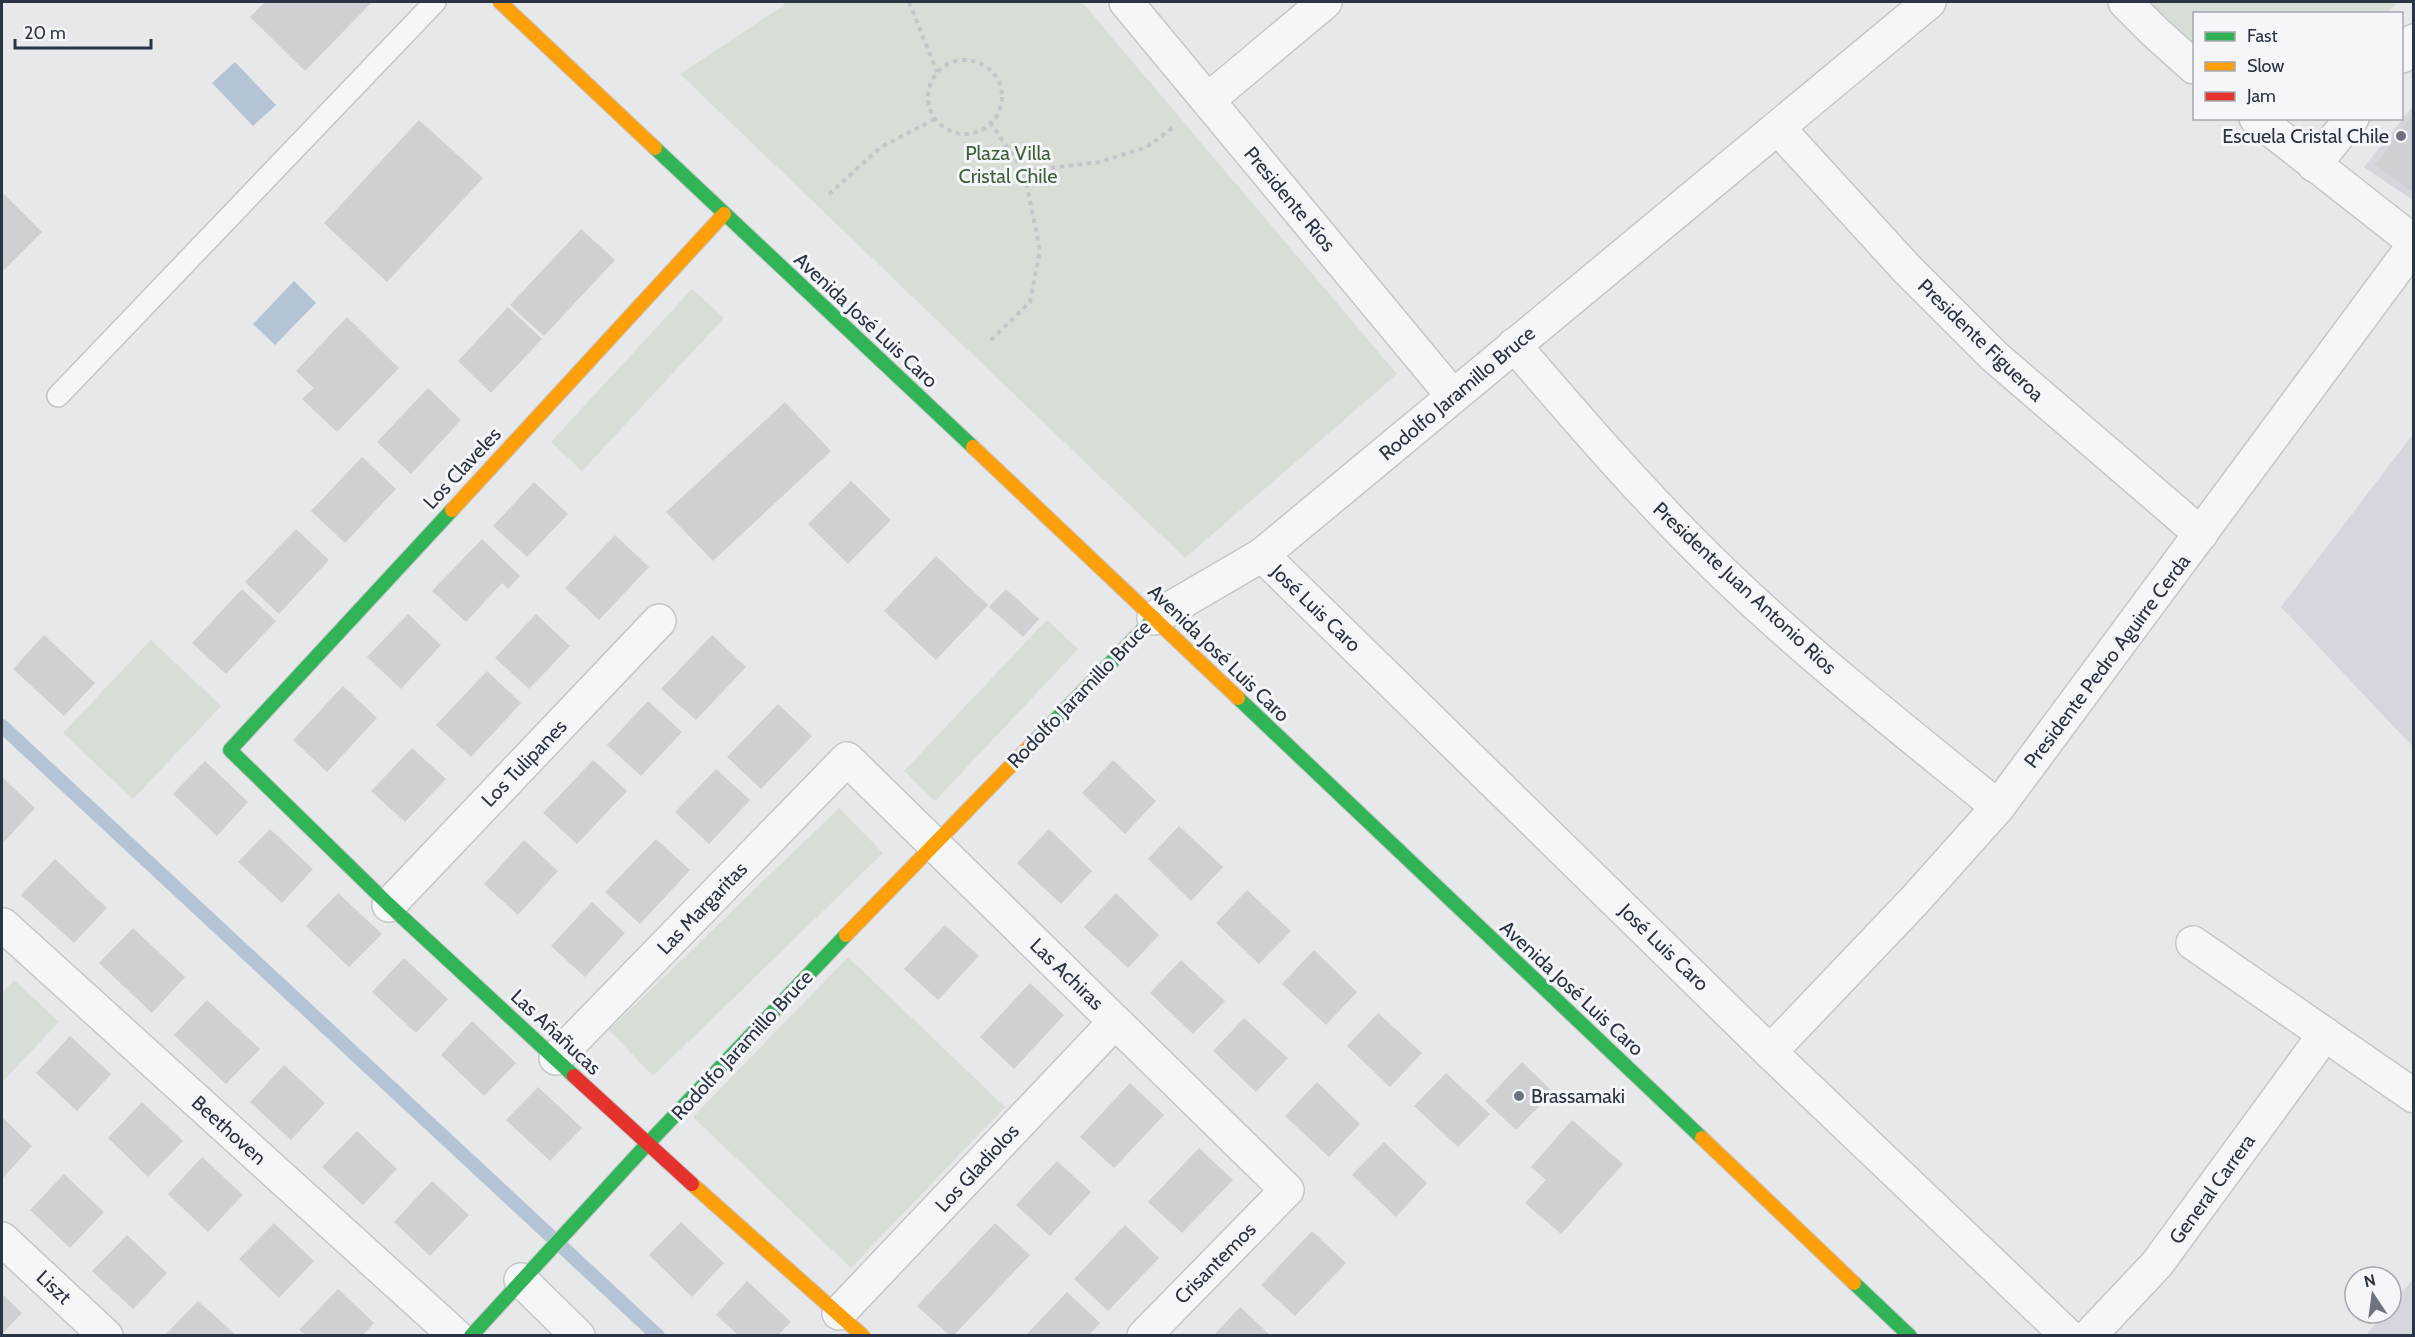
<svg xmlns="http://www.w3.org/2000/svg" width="2415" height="1337" viewBox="0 0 2415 1337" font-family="Cabin,sans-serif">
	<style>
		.built { fill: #d4d7dd }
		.green { fill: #d6ded6 }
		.water { fill: #b4c4d5 }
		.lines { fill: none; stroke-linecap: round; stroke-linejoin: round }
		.stream { stroke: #b4c4d5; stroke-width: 14 }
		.building { fill: #ced0d3 }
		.lane-casing { stroke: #c4c6c8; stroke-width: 24 }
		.street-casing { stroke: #c4c6c8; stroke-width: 36 }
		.fast-casing { stroke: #c4c6c8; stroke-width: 16 }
		.slow-casing { stroke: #c4c6c8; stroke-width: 16 }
		.jam-casing { stroke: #c4c6c8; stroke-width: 16 }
		.path { stroke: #c5c6ca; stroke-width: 4; stroke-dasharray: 4.5 4.5; stroke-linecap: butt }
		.lane { stroke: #f5f6f7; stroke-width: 21 }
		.street { stroke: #f5f6f7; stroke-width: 33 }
		.fast { stroke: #30b455; stroke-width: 14 }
		.slow { stroke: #ff9f0a; stroke-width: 14 }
		.jam { stroke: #e5322d; stroke-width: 14 }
		.poi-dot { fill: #6c737f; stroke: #f4f6f9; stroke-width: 2 }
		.labels { text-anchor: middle; stroke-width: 6; stroke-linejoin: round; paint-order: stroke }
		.poi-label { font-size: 20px; fill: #2b3445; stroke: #f4f6f9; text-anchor: end }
		.park-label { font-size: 20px; fill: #3f6138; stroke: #f4f6f9 }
		.street-label { font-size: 20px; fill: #2b3445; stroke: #f4f6f9 }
	</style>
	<rect width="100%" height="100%" fill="#e6e8ea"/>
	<g class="built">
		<path d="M 2413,106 L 2413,200 L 2364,167 Z"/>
		<path d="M 2413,434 L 2413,747 L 2281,607 Z"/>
		<path d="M 2413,1279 L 2413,1335 L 2366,1335 L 2385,1313 L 2391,1313 L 2391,1306 Z"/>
	</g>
	<g class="green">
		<path d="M 782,2 L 1082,2 L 1397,374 L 1185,558 L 680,74 L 784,5 Z"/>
		<path d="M 2150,2 L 2398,2 L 2387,13 L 2194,14 L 2194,43 Z"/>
		<path d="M 692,289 L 724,318 L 582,471 L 551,442 Z"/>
		<path d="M 1047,620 L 1078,649 L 935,801 L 904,771 Z"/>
		<path d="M 151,640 L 221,706 L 133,799 L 63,733 Z"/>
		<path d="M 839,808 L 883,853 L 653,1076 L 609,1030 Z"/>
		<path d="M 848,957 L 1005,1107 L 851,1268 L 693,1117 Z"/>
		<path d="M 14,980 L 59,1022 L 2,1082 L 2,993 Z"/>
	</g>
	<g class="water">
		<path d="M 235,62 L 276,105 L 253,126 L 212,83 Z"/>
		<path d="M 294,281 L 316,303 L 275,345 L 253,324 Z"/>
	</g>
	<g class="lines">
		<path class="stream" d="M 2,726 L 658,1336"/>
	</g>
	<g class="building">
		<path d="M 265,2 L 372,2 L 305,71 L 250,17 Z"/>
		<path d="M 2414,113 L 2414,193 L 2375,165 Z"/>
		<path d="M 419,120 L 483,178 L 387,282 L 324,223 Z"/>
		<path d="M 2,192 L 42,232 L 2,272 Z"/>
		<path d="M 581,229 L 615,260 L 544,336 L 510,305 Z"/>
		<path d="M 508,307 L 542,339 L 491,393 L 458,361 Z"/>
		<path d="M 347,317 L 399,368 L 337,432 L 302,399 L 314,388 L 296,371 Z"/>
		<path d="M 428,388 L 461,420 L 411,474 L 377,442 Z"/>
		<path d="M 785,402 L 831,451 L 713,561 L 666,512 Z"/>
		<path d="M 362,457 L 396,489 L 345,543 L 311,511 Z"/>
		<path d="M 851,481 L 891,520 L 848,564 L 808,524 Z"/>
		<path d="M 534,482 L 568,514 L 527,557 L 493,526 Z"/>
		<path d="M 296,529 L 329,560 L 279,614 L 245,582 Z"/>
		<path d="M 615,535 L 649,567 L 599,620 L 565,588 Z"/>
		<path d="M 482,539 L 520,576 L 508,589 L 502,583 L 466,622 L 432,591 Z"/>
		<path d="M 936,556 L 988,605 L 936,660 L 884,611 Z"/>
		<path d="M 242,589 L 276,621 L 226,674 L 192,643 Z"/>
		<path d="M 1006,589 L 1039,619 L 1023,637 L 989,607 Z"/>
		<path d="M 408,614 L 441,645 L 401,689 L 367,657 Z"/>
		<path d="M 536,614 L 570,646 L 529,689 L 495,658 Z"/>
		<path d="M 44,635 L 95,683 L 64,716 L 13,669 Z"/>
		<path d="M 712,635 L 746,667 L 696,720 L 661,689 Z"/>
		<path d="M 487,671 L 521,703 L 471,757 L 436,725 Z"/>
		<path d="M 343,686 L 377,718 L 327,772 L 293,740 Z"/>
		<path d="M 648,701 L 682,732 L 641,776 L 607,745 Z"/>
		<path d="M 778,704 L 812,736 L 761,789 L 727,757 Z"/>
		<path d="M 412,748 L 446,779 L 405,822 L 371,791 Z"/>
		<path d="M 593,760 L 627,791 L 577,844 L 543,813 Z"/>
		<path d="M 1113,760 L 1156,801 L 1125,834 L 1082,793 Z"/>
		<path d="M 205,761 L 248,802 L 217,836 L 173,794 Z"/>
		<path d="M 716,769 L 750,800 L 709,844 L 675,812 Z"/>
		<path d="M 2,777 L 35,808 L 2,844 Z"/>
		<path d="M 1179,826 L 1223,867 L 1191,901 L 1148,859 Z"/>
		<path d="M 270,829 L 313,869 L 282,903 L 238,862 Z"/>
		<path d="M 1049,829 L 1092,871 L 1061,904 L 1017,863 Z"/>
		<path d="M 656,839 L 690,870 L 640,924 L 605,892 Z"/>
		<path d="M 524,840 L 558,871 L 518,915 L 484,884 Z"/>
		<path d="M 55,859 L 107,908 L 74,943 L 21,895 Z"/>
		<path d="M 1247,890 L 1291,931 L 1259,964 L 1216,923 Z"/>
		<path d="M 338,893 L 382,934 L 349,967 L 306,926 Z"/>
		<path d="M 1116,893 L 1159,935 L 1128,968 L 1084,927 Z"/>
		<path d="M 592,902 L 625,933 L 585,977 L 551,946 Z"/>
		<path d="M 945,925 L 979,956 L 938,1000 L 904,969 Z"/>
		<path d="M 133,928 L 185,977 L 152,1013 L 99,963 Z"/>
		<path d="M 1314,950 L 1357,992 L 1326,1025 L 1282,984 Z"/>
		<path d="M 404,958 L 448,999 L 416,1033 L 372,992 Z"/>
		<path d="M 1181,960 L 1225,1001 L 1193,1034 L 1150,993 Z"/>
		<path d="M 1030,983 L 1064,1015 L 1014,1069 L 980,1037 Z"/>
		<path d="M 207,1000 L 260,1049 L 226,1084 L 174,1035 Z"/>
		<path d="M 1378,1013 L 1422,1053 L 1390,1087 L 1347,1046 Z"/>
		<path d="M 1244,1018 L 1288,1058 L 1256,1092 L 1213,1051 Z"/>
		<path d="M 472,1021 L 516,1063 L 484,1096 L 441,1055 Z"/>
		<path d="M 70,1036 L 111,1074 L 77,1111 L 36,1073 Z"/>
		<path d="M 1522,1062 L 1553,1092 L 1516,1130 L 1485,1101 Z"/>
		<path d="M 284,1065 L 325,1103 L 291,1140 L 250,1102 Z"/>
		<path d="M 1446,1073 L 1490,1114 L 1458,1147 L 1414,1106 Z"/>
		<path d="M 1317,1082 L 1360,1124 L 1329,1157 L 1285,1116 Z"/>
		<path d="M 1130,1083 L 1164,1115 L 1114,1168 L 1080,1137 Z"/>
		<path d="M 538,1087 L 582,1128 L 550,1161 L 506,1120 Z"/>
		<path d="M 142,1102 L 183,1141 L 148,1177 L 108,1138 Z"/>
		<path d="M 2,1117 L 32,1146 L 2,1179 Z"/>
		<path d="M 1572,1120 L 1623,1164 L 1561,1234 L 1525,1203 L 1546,1180 L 1531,1167 Z"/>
		<path d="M 357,1131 L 397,1169 L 363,1205 L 322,1167 Z"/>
		<path d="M 1384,1142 L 1427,1183 L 1396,1217 L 1352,1175 Z"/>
		<path d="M 1199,1148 L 1233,1180 L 1182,1233 L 1148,1202 Z"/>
		<path d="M 202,1157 L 243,1195 L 208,1232 L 168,1194 Z"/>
		<path d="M 1057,1161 L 1091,1192 L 1050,1236 L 1016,1205 Z"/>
		<path d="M 64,1174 L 104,1212 L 70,1248 L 30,1210 Z"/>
		<path d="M 432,1181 L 469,1215 L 430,1256 L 394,1222 Z"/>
		<path d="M 681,1222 L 724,1263 L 692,1297 L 649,1255 Z"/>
		<path d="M 274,1223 L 314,1261 L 279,1298 L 239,1259 Z"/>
		<path d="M 995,1223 L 1030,1255 L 954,1335 L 949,1335 L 917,1306 Z"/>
		<path d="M 1125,1225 L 1159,1258 L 1108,1311 L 1074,1279 Z"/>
		<path d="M 1312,1231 L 1346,1263 L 1295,1316 L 1261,1285 Z"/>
		<path d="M 127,1235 L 167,1273 L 133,1309 L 92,1271 Z"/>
		<path d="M 747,1281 L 791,1322 L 778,1335 L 738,1335 L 716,1315 Z"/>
		<path d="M 338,1289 L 374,1323 L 363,1335 L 306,1335 L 299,1330 Z"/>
		<path d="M 1067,1292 L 1100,1323 L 1089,1335 L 1026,1335 Z"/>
		<path d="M 2,1294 L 22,1313 L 2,1334 Z"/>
		<path d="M 198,1301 L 236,1335 L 165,1335 Z"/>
		<path d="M 1240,1307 L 1270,1335 L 1214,1335 Z"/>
	</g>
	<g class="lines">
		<g class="lane-casing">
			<path id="lane" d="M 58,396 L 435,2"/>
		</g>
		<g class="street-casing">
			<g id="street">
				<path d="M 1126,2 L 1453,396"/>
				<path d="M 2125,2 L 2154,31 L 2194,67"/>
				<path d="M 2402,56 L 2414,41"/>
				<path d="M 1208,100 L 1325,2"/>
				<path d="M 2256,118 L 2414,242"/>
				<path d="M 1778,128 L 1907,269 L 1994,356 L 2201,534"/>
				<path d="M 2314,165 L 2352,118"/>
				<path d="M 1514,345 C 1581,423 1648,501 1722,572 C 1809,656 1905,731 1998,807"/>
				<path d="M 1262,555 L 1770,1052 L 2068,1336"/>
				<path d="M 1154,618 L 1262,555 L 1929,2"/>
				<path d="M 389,905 L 659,621"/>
				<path d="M 2,927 L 3,925 L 456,1336"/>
				<path d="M 2193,943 L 2414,1096"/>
				<path d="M 1770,1052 L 1914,901 L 1998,807 L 2414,245"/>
				<path d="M 556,1058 L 847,759 L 1287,1190 L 1144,1336"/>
				<path d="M 2,1239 L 106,1336"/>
				<path d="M 521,1280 L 578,1336"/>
				<path d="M 839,1313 L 1115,1022"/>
				<path d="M 2089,1336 L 2157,1264 L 2325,1034"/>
			</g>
		</g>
		<g class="fast-casing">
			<g id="fast">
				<path d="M 655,148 L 973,447"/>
				<path d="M 452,510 L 230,750 L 389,905 L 574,1076"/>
				<path d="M 1238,698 L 1702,1138"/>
				<path d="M 1032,744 L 1154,618"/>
				<path d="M 1854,1283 L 1910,1336"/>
				<path d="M 471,1336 L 639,1153 L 846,935"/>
			</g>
		</g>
		<g class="slow-casing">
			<g id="slow">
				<path d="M 500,2 L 655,148"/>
				<path d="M 973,447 L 1238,698"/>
				<path d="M 452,510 L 724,214"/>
				<path d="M 846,935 L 1032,744"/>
				<path d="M 1702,1138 L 1854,1283"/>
				<path d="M 692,1184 L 863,1336"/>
			</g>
		</g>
		<g class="jam-casing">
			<path id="jam" d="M 574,1076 L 692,1184"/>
		</g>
		<g class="path">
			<path d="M 909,2 L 937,72"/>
			<circle cx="965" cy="97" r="37"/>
			<path d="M 1024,171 L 1099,162 L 1147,147 L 1175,126"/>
			<path d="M 829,194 L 881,147 L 935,119"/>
			<path d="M 991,340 L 1030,302 L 1040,250 L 1024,171 L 991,124"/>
		</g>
		<use href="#lane" class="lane"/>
		<use href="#street" class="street"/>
		<use href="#fast" class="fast"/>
		<use href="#slow" class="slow"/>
		<use href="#jam" class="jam"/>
	</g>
	<g class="poi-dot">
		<circle cx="2401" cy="136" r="6"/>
		<circle cx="1519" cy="1096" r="6"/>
	</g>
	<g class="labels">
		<g class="poi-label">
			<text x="2389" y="143">Escuela Cristal Chile</text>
			<text x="1531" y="1103" text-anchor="start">Brassamaki</text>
		</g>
		<g class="park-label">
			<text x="1008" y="160">Plaza Villa<tspan x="1008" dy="23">Cristal Chile</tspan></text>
		</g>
		<g class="street-label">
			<text transform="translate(1290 199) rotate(50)" y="7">Presidente Ríos</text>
			<text transform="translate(866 320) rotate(43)" y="7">Avenida José Luis Caro</text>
			<text transform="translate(1981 340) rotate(44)" y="7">Presidente Figueroa</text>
			<text transform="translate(1457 393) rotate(-40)" y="7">Rodolfo Jaramillo Bruce</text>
			<text transform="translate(462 468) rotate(-47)" y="7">Los Claveles</text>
			<text transform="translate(1745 588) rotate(43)" y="7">Presidente Juan Antonio Rios</text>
			<text transform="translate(1316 608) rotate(44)" y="7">José Luis Caro</text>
			<text transform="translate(1219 653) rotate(44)" y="7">Avenida José Luis Caro</text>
			<text transform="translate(2107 661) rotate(-53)" y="7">Presidente Pedro Aguirre Cerda</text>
			<text transform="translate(1079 694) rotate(-46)" y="7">Rodolfo Jaramillo Bruce</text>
			<text transform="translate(524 763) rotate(-46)" y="7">Los Tulipanes</text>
			<text transform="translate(702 908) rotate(-46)" y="7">Las Margaritas</text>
			<text transform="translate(1664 947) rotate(44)" y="7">José Luis Caro</text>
			<text transform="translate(1067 974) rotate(44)" y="7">Las Achiras</text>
			<text transform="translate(1572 988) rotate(43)" y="7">Avenida José Luis Caro</text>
			<text transform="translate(556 1032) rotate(43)" y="7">Las Añañucas</text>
			<text transform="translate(742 1045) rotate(-47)" y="7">Rodolfo Jaramillo Bruce</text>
			<text transform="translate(229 1130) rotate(42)" y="7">Beethoven</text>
			<text transform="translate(977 1168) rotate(-47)" y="7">Los Gladiolos</text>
			<text transform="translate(2212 1189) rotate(-54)" y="7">General Carrera</text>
			<text transform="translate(1215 1263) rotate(-45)" y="7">Crisantemos</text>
			<text transform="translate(54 1287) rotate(43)" y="7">Liszt</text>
		</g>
	</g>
	<rect width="2415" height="1337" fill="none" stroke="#2b3445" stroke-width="6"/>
	<rect x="2193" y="12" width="210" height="108" fill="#f4f6f9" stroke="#a4a8b1" stroke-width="1.5"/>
	<rect x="2205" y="32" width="30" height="9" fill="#30b455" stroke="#a4a8b1" stroke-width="1.5"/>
	<text x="2247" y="42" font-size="18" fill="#2b3445">Fast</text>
	<rect x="2205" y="62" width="30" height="9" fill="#ff9f0a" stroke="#a4a8b1" stroke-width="1.5"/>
	<text x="2247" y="72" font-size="18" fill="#2b3445">Slow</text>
	<rect x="2205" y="92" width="30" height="9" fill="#e5322d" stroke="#a4a8b1" stroke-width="1.5"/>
	<text x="2247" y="102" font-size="18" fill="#2b3445">Jam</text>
	<g transform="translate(2373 1295) rotate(347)"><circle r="28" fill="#f4f6f9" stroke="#a4a8b1" stroke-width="1.5"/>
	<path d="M0-4.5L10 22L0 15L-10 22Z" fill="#6c737f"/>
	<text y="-9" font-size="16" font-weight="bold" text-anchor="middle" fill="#2b3445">N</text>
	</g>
	<path d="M15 39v9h136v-9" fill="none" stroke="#2b3445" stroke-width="3"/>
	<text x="24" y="39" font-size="18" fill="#2b3445" stroke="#f4f6f9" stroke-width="4.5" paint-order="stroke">20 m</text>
</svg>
